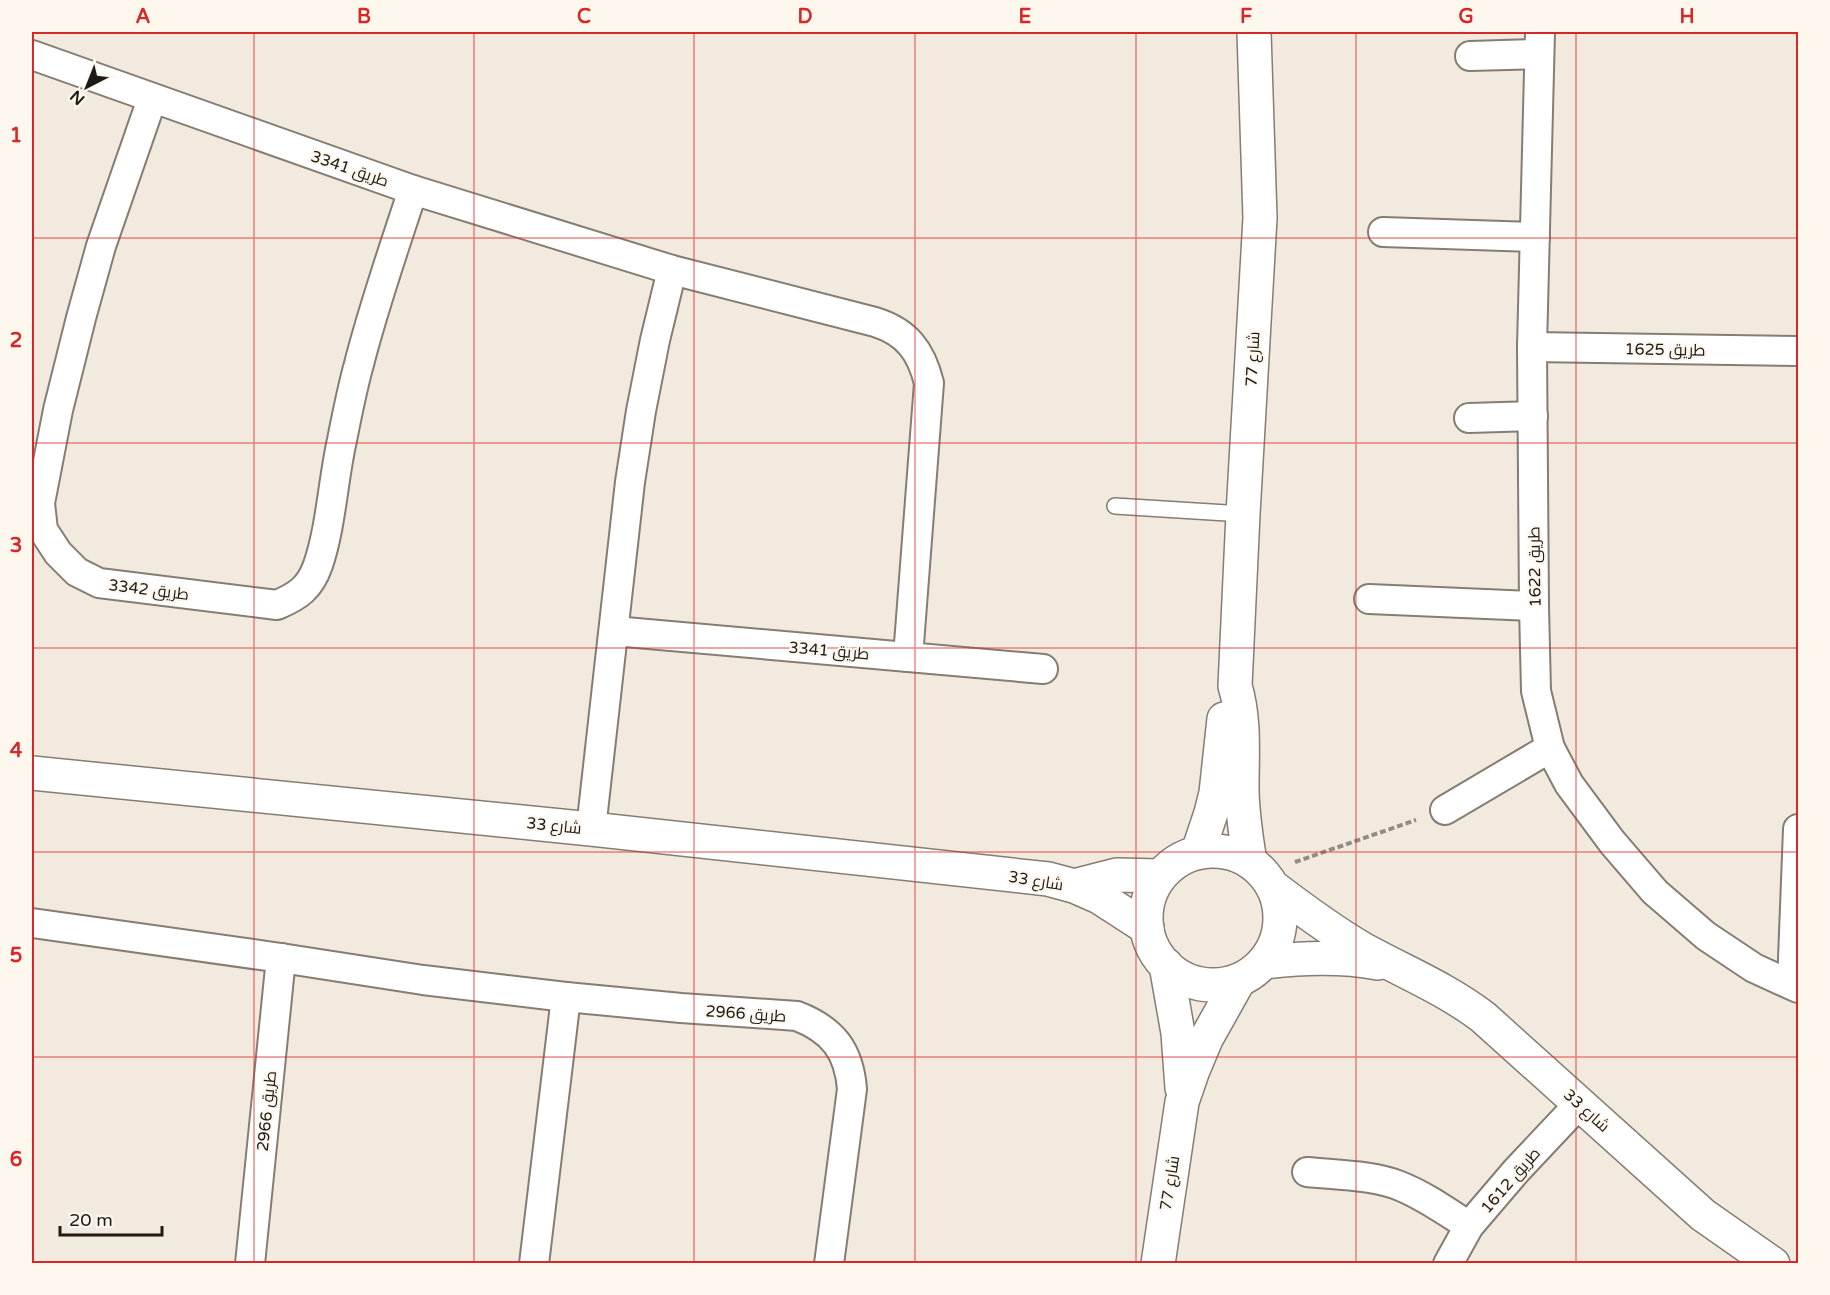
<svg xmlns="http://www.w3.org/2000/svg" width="1830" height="1295" viewBox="0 0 1830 1295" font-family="'Varela Round',Cairo,sans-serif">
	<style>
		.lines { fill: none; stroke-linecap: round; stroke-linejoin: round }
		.service-casing { stroke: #857d73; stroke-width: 18 }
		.minor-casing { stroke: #857d73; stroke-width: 32 }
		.tertiary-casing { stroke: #857d73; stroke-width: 36 }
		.path { stroke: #928c84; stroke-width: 4; stroke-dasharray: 6 3; stroke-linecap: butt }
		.service { stroke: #fff; stroke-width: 15 }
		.minor { stroke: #fff; stroke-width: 28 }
		.tertiary { stroke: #fff; stroke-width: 33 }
		.grid { fill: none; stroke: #d62828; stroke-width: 1.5; stroke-opacity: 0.55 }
		.labels { text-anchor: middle; stroke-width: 4.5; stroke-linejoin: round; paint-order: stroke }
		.street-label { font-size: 16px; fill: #1e1b17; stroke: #fef7ee }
		.neatline { fill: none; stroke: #d62828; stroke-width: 2 }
		.grid-label { font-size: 20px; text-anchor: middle; font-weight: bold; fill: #d62828 }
	</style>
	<rect width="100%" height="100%" fill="#f2eade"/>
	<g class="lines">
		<g class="service-casing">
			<path id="service" d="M 1115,506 L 1243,514"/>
		</g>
		<g class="minor-casing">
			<g id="minor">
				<path d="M 1540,32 L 1532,347 L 1534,606 L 1536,691 L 1550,748 L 1569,784 L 1612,842 L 1655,892 L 1706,936 L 1754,968 L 1798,988"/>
				<path d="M 32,55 L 413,190 L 672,270 L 875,322 C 907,332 921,351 929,383 L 908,657"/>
				<path d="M 1470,56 L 1539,54"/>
				<path d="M 152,99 L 101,246 L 81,318 L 58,410 L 40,503 L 43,530 L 58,553 L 77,572 L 99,583 L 277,605 C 298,596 310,588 318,565 C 331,527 333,480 342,440 C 347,415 352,389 359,364 C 374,305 394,248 413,190"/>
				<path d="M 1383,232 L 1535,237"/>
				<path d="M 1532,347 L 1798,351"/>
				<path d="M 1469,418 L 1533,416"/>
				<path d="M 1369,599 L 1534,606"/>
				<path d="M 614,631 L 1043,669"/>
				<path d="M 1445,810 L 1550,748"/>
				<path d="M 591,829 L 630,482 L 641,411 L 655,340 L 672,270"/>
				<path d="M 32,923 L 281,958 L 423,980 L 566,997 L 681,1008 L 797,1016 C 833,1030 849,1051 852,1089 L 829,1264"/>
				<path d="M 1792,985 L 1798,829"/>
				<path d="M 1307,1172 C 1336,1175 1373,1175 1400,1186 C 1425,1196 1447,1212 1469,1226"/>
				<path d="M 250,1264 L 281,958"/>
				<path d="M 534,1264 L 566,997"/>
				<path d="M 1448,1264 L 1469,1226 L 1516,1171 L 1580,1103"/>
			</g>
		</g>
		<g class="tertiary-casing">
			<g id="tertiary">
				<path d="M 32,773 L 591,829 L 1048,879 L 1074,886 L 1099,897 L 1147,928"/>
				<circle cx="1213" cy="918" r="67"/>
				<path d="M 1198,852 L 1211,813 L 1216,793 L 1224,719"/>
				<path d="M 1250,862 C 1246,837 1242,813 1242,788 C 1242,753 1245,719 1235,686 L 1243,514 L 1260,218 L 1254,32"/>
				<path d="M 1074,886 L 1117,875 L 1160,876"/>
				<path d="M 1273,887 C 1302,909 1330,930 1361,948 C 1402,971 1445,988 1483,1017 L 1703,1215 L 1773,1264"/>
				<path d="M 1264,962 C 1302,958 1339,956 1378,963"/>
				<path d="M 1166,965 L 1178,1033 L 1182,1088"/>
				<path d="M 1158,1264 L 1182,1102 L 1193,1070 L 1206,1039 L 1239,980"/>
			</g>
		</g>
		<path class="path" d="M 1295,862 L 1416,820"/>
		<use href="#service" class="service"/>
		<use href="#minor" class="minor"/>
		<use href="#tertiary" class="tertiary"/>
	</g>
	<path class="grid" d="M 254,32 L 254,1264M 474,32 L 474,1264M 694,32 L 694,1264M 915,32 L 915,1264M 1136,32 L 1136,1264M 1356,32 L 1356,1264M 1576,32 L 1576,1264M 32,238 L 1798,238M 32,443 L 1798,443M 32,648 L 1798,648M 32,852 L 1798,852M 32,1057 L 1798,1057"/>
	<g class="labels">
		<g class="street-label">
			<text transform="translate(350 168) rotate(19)" y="6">طريق 3341</text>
			<text transform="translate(1665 349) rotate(1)" y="6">طريق 1625</text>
			<text transform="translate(1252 359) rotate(-87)" y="6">شارع 77</text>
			<text transform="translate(1534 567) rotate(-91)" y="6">طريق 1622</text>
			<text transform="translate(149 589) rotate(7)" y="6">طريق 3342</text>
			<text transform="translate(829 650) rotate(5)" y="6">طريق 3341</text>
			<text transform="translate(554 825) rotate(6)" y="6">شارع 33</text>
			<text transform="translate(1036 880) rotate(9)" y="6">شارع 33</text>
			<text transform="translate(746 1013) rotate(4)" y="6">طريق 2966</text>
			<text transform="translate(1587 1110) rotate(42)" y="6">شارع 33</text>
			<text transform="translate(266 1111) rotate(-84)" y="6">طريق 2966</text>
			<text transform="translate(1510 1180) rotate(-49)" y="6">طريق 1612</text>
			<text transform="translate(1169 1183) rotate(-81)" y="6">شارع 77</text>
		</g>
	</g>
	<rect width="1830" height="1295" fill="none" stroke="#fef7ee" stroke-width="66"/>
	<g transform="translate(87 87) rotate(222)" stroke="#fef7ee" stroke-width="4.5" paint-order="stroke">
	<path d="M0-4.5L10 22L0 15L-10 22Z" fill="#1e1b17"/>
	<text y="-9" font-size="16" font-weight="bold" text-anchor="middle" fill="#1e1b17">N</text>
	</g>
	<path d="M60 1226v9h102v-9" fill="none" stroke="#1e1b17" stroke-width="3"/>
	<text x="69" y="1226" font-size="18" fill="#1e1b17" stroke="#fef7ee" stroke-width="4.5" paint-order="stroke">20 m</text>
	<rect x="33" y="33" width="1764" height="1229" class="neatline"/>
	<g class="grid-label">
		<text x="143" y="23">A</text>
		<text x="364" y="23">B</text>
		<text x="584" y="23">C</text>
		<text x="805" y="23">D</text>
		<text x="1025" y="23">E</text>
		<text x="1246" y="23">F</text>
		<text x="1466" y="23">G</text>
		<text x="1687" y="23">H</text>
		<text x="16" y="142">1</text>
		<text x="16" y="347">2</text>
		<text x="16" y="552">3</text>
		<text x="16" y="757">4</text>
		<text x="16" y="962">5</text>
		<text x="16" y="1166">6</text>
	</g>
</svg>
